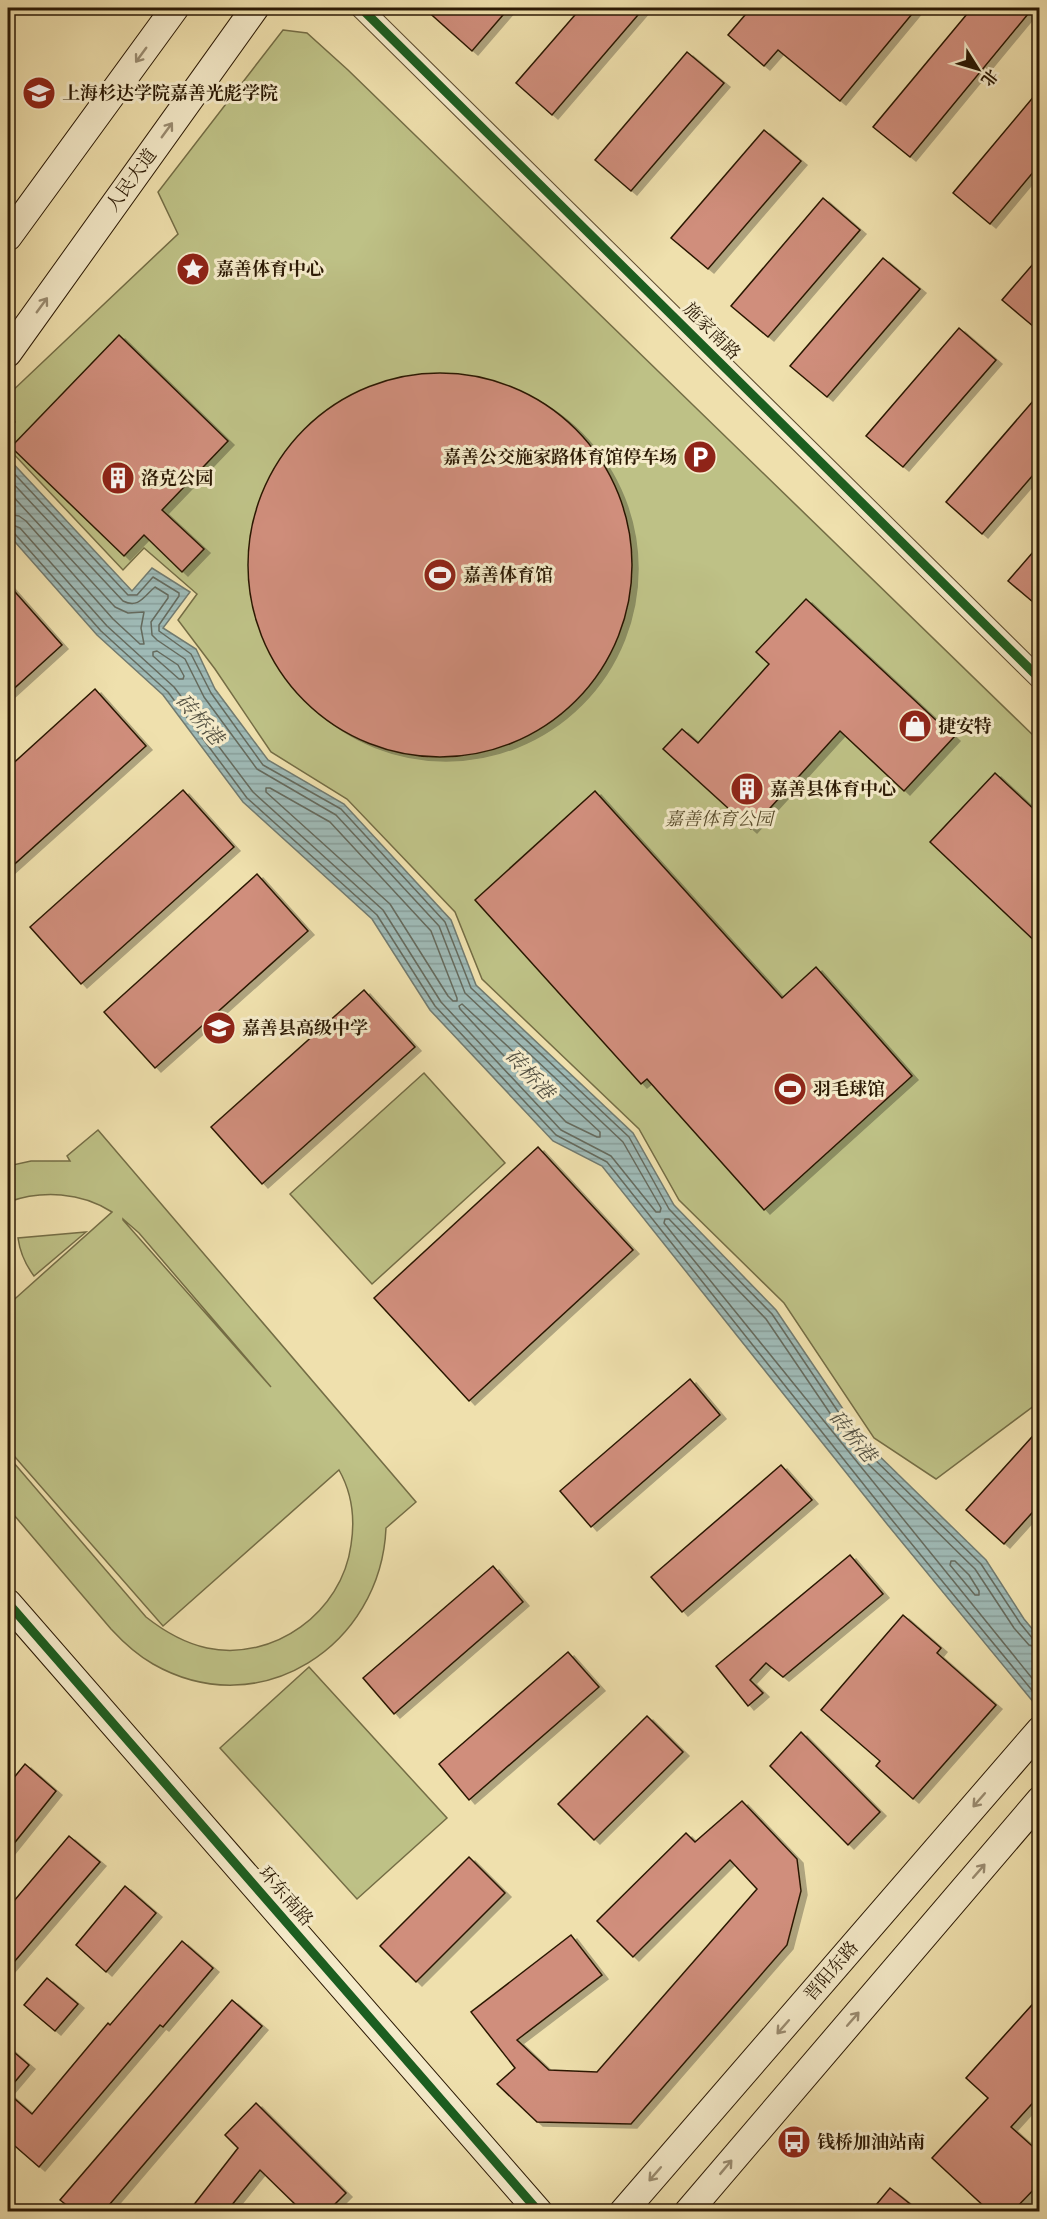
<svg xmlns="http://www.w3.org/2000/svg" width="1047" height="2219" viewBox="0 0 1047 2219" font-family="'IM FELL French Canon','Noto Serif SC',serif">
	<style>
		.green { fill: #bec186; stroke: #746d45; stroke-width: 1.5; fill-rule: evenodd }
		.water { fill: url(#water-rules); stroke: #717a6f; stroke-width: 1.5 }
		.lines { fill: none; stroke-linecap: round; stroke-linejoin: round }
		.shore { stroke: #656a5d; stroke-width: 1.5 }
		.building { fill: #d08e7c; stroke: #2b1904; stroke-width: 1.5; filter: url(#shadow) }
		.street-casing { stroke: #5c4b2e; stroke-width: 22 }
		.secondary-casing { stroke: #2b1904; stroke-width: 29 }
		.street { stroke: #f5ebca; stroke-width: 20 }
		.secondary { stroke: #f5ebca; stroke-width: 27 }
		.cycleway-casing { stroke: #f5ebca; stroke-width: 13 }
		.cycleway { stroke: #1b5e20; stroke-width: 9 }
		.oneway { stroke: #9a8c71 }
		.labels { text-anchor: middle; stroke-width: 6; stroke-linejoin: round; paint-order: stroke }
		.poi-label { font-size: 18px; font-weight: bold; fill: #2b1904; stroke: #f5ebca; text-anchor: start }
		.street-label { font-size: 18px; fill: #2b1904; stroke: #f5ebca }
		.park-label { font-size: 18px; font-style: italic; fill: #574b2b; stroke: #f5ebca }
		.water-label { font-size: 20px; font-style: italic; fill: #545142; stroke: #f5ebca }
	</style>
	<defs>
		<pattern id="water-rules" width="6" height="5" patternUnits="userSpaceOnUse" patternTransform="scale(1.5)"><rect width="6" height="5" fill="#9fbab6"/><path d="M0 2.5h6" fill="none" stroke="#899f9b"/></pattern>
		<filter id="shadow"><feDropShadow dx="6" dy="4" stdDeviation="0" flood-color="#0004"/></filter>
	</defs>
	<rect width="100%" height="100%" fill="#efe0ad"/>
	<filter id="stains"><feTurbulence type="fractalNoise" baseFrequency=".00333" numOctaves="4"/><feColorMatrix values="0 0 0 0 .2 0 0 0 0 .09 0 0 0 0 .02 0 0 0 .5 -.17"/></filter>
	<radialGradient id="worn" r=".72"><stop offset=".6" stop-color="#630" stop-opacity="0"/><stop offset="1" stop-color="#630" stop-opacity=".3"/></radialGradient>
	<g class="green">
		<path d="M 283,30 L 307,33 L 348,70 L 1039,741 L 1039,1402 L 936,1479 L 874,1438 L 784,1303 L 679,1200 L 639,1129 L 482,979 L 455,912 L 347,799 L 271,752 L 215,669 L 178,620 L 197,594 L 144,548 L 123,570 L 8,448 L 8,430 L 15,422 L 8,413 L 8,395 L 178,234 L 158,192 Z"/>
		<path d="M 424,1073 L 505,1163 L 372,1284 L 290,1194 Z"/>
		<path d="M 98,1130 L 416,1502 L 386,1528 C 381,1646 260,1725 153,1664 C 137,1655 123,1642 111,1629 L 8,1508 L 8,1456 L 146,1617 C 165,1632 184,1643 207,1648 C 274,1662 342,1612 351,1545 C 355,1520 352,1493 339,1470 L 163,1626 L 8,1449 L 8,1305 L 112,1212 C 81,1192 42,1190 8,1202 L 8,1166 L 31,1161 L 70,1161 L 67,1156 ZM 123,1219 L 139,1233 L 271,1387 L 123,1220 Z"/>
		<path d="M 86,1232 L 34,1276 C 25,1264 20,1253 18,1238 Z"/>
		<path d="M 309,1667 L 447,1818 L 357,1899 L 220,1748 Z"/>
	</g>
	<path class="water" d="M 8,458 L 132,591 L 152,568 L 190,592 L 163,628 L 196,649 L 215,689 L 268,760 L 344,804 L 451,920 L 476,985 L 633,1133 L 674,1205 L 776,1310 L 866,1443 L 986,1560 L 1024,1619 L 1039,1637 L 1039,1709 L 887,1524 L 602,1166 L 553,1141 L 430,1010 L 372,919 L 243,802 L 163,695 L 97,635 L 8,534 Z"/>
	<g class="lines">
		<g class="shore">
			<path d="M 8,467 L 128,595 L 137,595 L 153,577 L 179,593 L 179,596 L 159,625 L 159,631 L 191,654 L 211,693 L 263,765 L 341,809 L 445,922 L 471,988 L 629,1137 L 669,1209 L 772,1314 L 862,1447 L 981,1564 L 1020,1623 L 1033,1639 L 1040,1640"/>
			<path d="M 8,478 L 123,601 C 139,609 144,596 155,587 L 168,595 L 168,598 L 151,622 L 152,635 L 157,640 L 185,659 L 204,697 L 257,769 L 336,815 L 439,926 L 465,993 L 623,1142 L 661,1208 L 660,1212 L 656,1212 L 611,1156 L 561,1130 L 441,1002 L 383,910 L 253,792 L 174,687 L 107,626 L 20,528 L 8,523"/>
			<path d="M 8,491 L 115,607 L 128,613 L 144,612 L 141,628 L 144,644 L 140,644 L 113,619 L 26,521 L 19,516 L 8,514"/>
			<path d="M 8,531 L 14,533 L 101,631 L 168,692 L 247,798 L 377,915 L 435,1006 L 556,1135 L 607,1162 L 892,1520 L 1040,1700"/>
			<path d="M 157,651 L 178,665 L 184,676 L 183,679 L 179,679 L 153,656 L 153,652 Z"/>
			<path d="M 266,788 L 270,788 L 330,822 L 431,931 L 457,998 L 457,1001 L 453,1001 L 448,996 L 390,904 L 266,792 Z"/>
			<path d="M 462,1004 L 600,1132 L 600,1137 L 597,1137 L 566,1122 L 460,1009 L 459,1006 Z"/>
			<path d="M 951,1561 L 955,1561 L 969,1575 L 979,1591 L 979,1595 L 975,1595 L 950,1565 Z"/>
			<path d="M 1040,1648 L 1029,1645 L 1014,1628 L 975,1569 L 857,1453 L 766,1319 L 669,1219 L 665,1219 L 664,1223 L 692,1258 L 1040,1688"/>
		</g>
	</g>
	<g class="building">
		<path d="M 424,8 L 509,8 L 472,51 Z"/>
		<path d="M 581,8 L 644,8 L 552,115 L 516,83 Z"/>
		<path d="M 751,8 L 917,8 L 840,101 L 778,50 L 764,66 L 728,35 Z"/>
		<path d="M 972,8 L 1033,8 L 910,157 L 873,127 Z"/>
		<path d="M 687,52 L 724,83 L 631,191 L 595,160 Z"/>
		<path d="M 1040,89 L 1040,164 L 990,224 L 953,193 Z"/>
		<path d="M 764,130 L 801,161 L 708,269 L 671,238 Z"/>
		<path d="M 823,198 L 860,230 L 768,337 L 731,306 Z"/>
		<path d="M 1040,256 L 1040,332 L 1002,300 Z"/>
		<path d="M 883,258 L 920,289 L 827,397 L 790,366 Z"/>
		<path d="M 959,328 L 996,360 L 903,467 L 866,436 Z"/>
		<path d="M 119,335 L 228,441 L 162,510 L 204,549 L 182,572 L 144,535 L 124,556 L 11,447 Z"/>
		<circle cx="440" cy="565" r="192"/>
		<path d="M 1040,393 L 1040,467 L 982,534 L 946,502 Z"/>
		<path d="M 1040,544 L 1040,608 L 1008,581 Z"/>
		<path d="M 8,584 L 62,645 L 8,694 Z"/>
		<path d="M 806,599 L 954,737 L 904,791 L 840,731 L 751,829 L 663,749 L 682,729 L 698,743 L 769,664 L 756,652 Z"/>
		<path d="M 95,689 L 146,746 L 8,870 L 8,768 Z"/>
		<path d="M 995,773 L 1040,815 L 1040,946 L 930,842 Z"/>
		<path d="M 183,790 L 234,847 L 81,984 L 30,927 Z"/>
		<path d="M 595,791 L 782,998 L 816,967 L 912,1076 L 764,1210 L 647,1079 L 641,1084 L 475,900 Z"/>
		<path d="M 257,874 L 308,931 L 155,1068 L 104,1012 Z"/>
		<path d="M 364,990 L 415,1047 L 262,1184 L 211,1127 Z"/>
		<path d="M 538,1147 L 633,1250 L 469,1401 L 374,1298 Z"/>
		<path d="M 690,1379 L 720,1415 L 591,1527 L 560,1491 Z"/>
		<path d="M 1040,1428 L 1040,1504 L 1004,1544 L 966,1510 Z"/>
		<path d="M 781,1465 L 812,1500 L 682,1612 L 651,1577 Z"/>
		<path d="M 850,1555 L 883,1594 L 783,1677 L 766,1663 L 750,1680 L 763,1693 L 748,1706 L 716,1666 Z"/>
		<path d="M 493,1566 L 523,1602 L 394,1714 L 363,1678 Z"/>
		<path d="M 903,1615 L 941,1648 L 937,1653 L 996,1705 L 913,1799 L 876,1766 L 880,1761 L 821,1710 Z"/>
		<path d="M 568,1652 L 599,1687 L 469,1800 L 439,1764 Z"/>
		<path d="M 647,1716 L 683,1752 L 594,1840 L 558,1804 Z"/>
		<path d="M 801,1732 L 880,1812 L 848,1845 L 770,1766 Z"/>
		<path d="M 25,1764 L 56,1791 L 8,1851 L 8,1785 Z"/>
		<path d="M 742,1801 L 797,1859 L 801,1891 L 787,1945 L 631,2124 L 537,2122 L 497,2084 L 515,2068 L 471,2012 L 571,1935 L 602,1975 L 517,2040 L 549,2070 L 597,2072 L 757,1889 L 730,1860 L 633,1957 L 597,1921 L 686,1833 L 695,1842 Z"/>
		<path d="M 69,1836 L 100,1862 L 8,1969 L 8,1908 Z"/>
		<path d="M 469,1857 L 505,1893 L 416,1982 L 380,1946 Z"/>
		<path d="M 125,1886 L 156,1913 L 106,1972 L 76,1945 Z"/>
		<path d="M 182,1941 L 213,1968 L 163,2027 L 160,2025 L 39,2167 L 8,2140 L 8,2093 L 32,2114 L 108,2023 L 110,2025 Z"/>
		<path d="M 47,1978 L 78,2004 L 55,2031 L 24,2005 Z"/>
		<path d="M 1040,1996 L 1040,2095 L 1011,2127 L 1040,2153 L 1040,2183 L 1013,2211 L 989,2211 L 932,2158 L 988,2098 L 966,2078 Z"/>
		<path d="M 232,2000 L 262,2026 L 104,2211 L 74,2211 L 60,2200 Z"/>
		<path d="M 8,2047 L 29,2065 L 8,2090 Z"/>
		<path d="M 256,2103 L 346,2193 L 328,2211 L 302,2211 L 260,2170 L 227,2211 L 189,2211 L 238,2148 L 225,2135 Z"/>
		<path d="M 890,2188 L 919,2211 L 871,2211 Z"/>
	</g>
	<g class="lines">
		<g class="street-casing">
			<path id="street" d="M 361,8 L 1040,679"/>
		</g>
		<g class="secondary-casing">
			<g id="secondary">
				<path d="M 8,237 L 175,8"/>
				<path d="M 8,353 L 255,8"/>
				<path d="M 8,1603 L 539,2212"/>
				<path d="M 623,2212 L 1040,1730"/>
				<path d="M 688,2212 L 1040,1800"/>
			</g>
		</g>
		<use href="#street" class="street"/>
		<use href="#secondary" class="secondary"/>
		<g class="cycleway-casing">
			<g id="cycleway">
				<path d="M 361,8 L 1040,679"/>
				<path d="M 8,1603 L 539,2212"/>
			</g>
		</g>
		<use href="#cycleway" class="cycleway"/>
	</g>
	<defs><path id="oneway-shaft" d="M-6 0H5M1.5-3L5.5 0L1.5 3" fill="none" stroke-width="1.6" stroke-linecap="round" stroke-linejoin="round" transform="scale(1.5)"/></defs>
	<g class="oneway">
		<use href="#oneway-shaft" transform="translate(141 55) rotate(126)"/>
		<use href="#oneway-shaft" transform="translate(167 130) rotate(-54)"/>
		<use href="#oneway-shaft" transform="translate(42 305) rotate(-54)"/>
		<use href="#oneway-shaft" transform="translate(979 1800) rotate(131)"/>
		<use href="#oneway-shaft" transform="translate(979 1871) rotate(-49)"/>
		<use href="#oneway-shaft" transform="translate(853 2019) rotate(-49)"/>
		<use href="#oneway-shaft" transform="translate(783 2027) rotate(131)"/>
		<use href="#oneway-shaft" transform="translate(726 2167) rotate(-50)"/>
		<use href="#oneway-shaft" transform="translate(655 2174) rotate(131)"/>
	</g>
	<defs>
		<g id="university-disc" transform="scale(1.725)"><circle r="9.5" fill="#8f2418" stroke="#f5ebca"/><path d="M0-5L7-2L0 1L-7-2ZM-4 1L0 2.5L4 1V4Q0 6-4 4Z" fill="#fff"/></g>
		<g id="sight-disc" transform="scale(1.725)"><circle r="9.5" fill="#8f2418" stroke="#f5ebca"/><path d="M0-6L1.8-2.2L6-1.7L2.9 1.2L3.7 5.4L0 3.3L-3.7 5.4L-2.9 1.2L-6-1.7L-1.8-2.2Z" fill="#fff"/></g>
		<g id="parking-disc" transform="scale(1.725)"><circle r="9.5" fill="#8f2418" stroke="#f5ebca"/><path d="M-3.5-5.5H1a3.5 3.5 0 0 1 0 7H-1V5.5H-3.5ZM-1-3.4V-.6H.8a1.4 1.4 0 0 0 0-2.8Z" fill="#fff"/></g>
		<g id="building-disc" transform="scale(1.725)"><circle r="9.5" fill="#8f2418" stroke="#f5ebca"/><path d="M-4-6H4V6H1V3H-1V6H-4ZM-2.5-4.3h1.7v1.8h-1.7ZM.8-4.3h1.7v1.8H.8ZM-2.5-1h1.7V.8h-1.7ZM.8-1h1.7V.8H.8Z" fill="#fff"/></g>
		<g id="stadium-disc" transform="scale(1.725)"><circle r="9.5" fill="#8f2418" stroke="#f5ebca"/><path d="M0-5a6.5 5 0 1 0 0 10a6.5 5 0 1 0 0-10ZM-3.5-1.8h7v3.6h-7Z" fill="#fff"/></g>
		<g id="shop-disc" transform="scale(1.725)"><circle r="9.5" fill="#8f2418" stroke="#f5ebca"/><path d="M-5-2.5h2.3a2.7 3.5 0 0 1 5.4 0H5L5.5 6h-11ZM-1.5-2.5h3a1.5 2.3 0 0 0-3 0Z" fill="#fff"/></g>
		<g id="school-disc" transform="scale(1.725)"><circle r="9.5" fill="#8f2418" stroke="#f5ebca"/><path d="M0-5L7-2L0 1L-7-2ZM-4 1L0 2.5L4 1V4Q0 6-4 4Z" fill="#fff"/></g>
		<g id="bus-disc" transform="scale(1.725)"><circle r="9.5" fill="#8f2418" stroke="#f5ebca"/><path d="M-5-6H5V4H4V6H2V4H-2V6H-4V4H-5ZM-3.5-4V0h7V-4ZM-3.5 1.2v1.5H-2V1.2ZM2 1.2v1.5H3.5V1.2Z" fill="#fff"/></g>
	</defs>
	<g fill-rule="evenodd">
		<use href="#university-disc" x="39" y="93"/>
		<use href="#sight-disc" x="193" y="269"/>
		<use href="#parking-disc" x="700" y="457"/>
		<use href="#building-disc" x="118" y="478"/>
		<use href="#stadium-disc" x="440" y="575"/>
		<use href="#shop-disc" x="915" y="726"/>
		<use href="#building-disc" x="747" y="789"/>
		<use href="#school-disc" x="219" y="1028"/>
		<use href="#stadium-disc" x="790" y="1089"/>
		<use href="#bus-disc" x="794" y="2142"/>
	</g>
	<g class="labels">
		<g class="poi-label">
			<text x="62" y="99">上海杉达学院嘉善光彪学院</text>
			<text x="216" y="275">嘉善体育中心</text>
			<text x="677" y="463" text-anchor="end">嘉善公交施家路体育馆停车场</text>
			<text x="141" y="484">洛克公园</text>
			<text x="463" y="581">嘉善体育馆</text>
			<text x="938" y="732">捷安特</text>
			<text x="770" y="795">嘉善县体育中心</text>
			<text x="242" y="1034">嘉善县高级中学</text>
			<text x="813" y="1095">羽毛球馆</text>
			<text x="817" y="2148">钱桥加油站南</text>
		</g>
		<g class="street-label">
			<text transform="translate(131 180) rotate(-54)" y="6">人民大道</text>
			<text transform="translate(712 331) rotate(45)" y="6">施家南路</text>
			<text transform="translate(286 1896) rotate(49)" y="6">环东南路</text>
			<text transform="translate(831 1971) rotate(-49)" y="6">晋阳东路</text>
		</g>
		<g class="park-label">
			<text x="719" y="825">嘉善体育公园</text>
		</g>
		<g class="water-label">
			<text transform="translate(200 719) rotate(49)" y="7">砖桥港</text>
			<text transform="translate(530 1074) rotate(47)" y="7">砖桥港</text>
			<text transform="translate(853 1436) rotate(50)" y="7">砖桥港</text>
		</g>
	</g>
	<rect width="1047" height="2219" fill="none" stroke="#efe0ad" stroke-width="30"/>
	<rect x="9" y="9" width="1029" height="2201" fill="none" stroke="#2b1904" stroke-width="3"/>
	<rect x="15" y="15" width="1017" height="2189" fill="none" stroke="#2b1904" stroke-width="1.5"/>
	<g transform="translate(978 69) rotate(127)" stroke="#f5ebca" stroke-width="4.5" paint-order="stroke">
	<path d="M0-4.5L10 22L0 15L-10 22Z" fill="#2b1904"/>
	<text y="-9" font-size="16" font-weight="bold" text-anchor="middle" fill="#2b1904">北</text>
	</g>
	<rect width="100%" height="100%" filter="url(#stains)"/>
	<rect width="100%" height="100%" fill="url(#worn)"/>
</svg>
